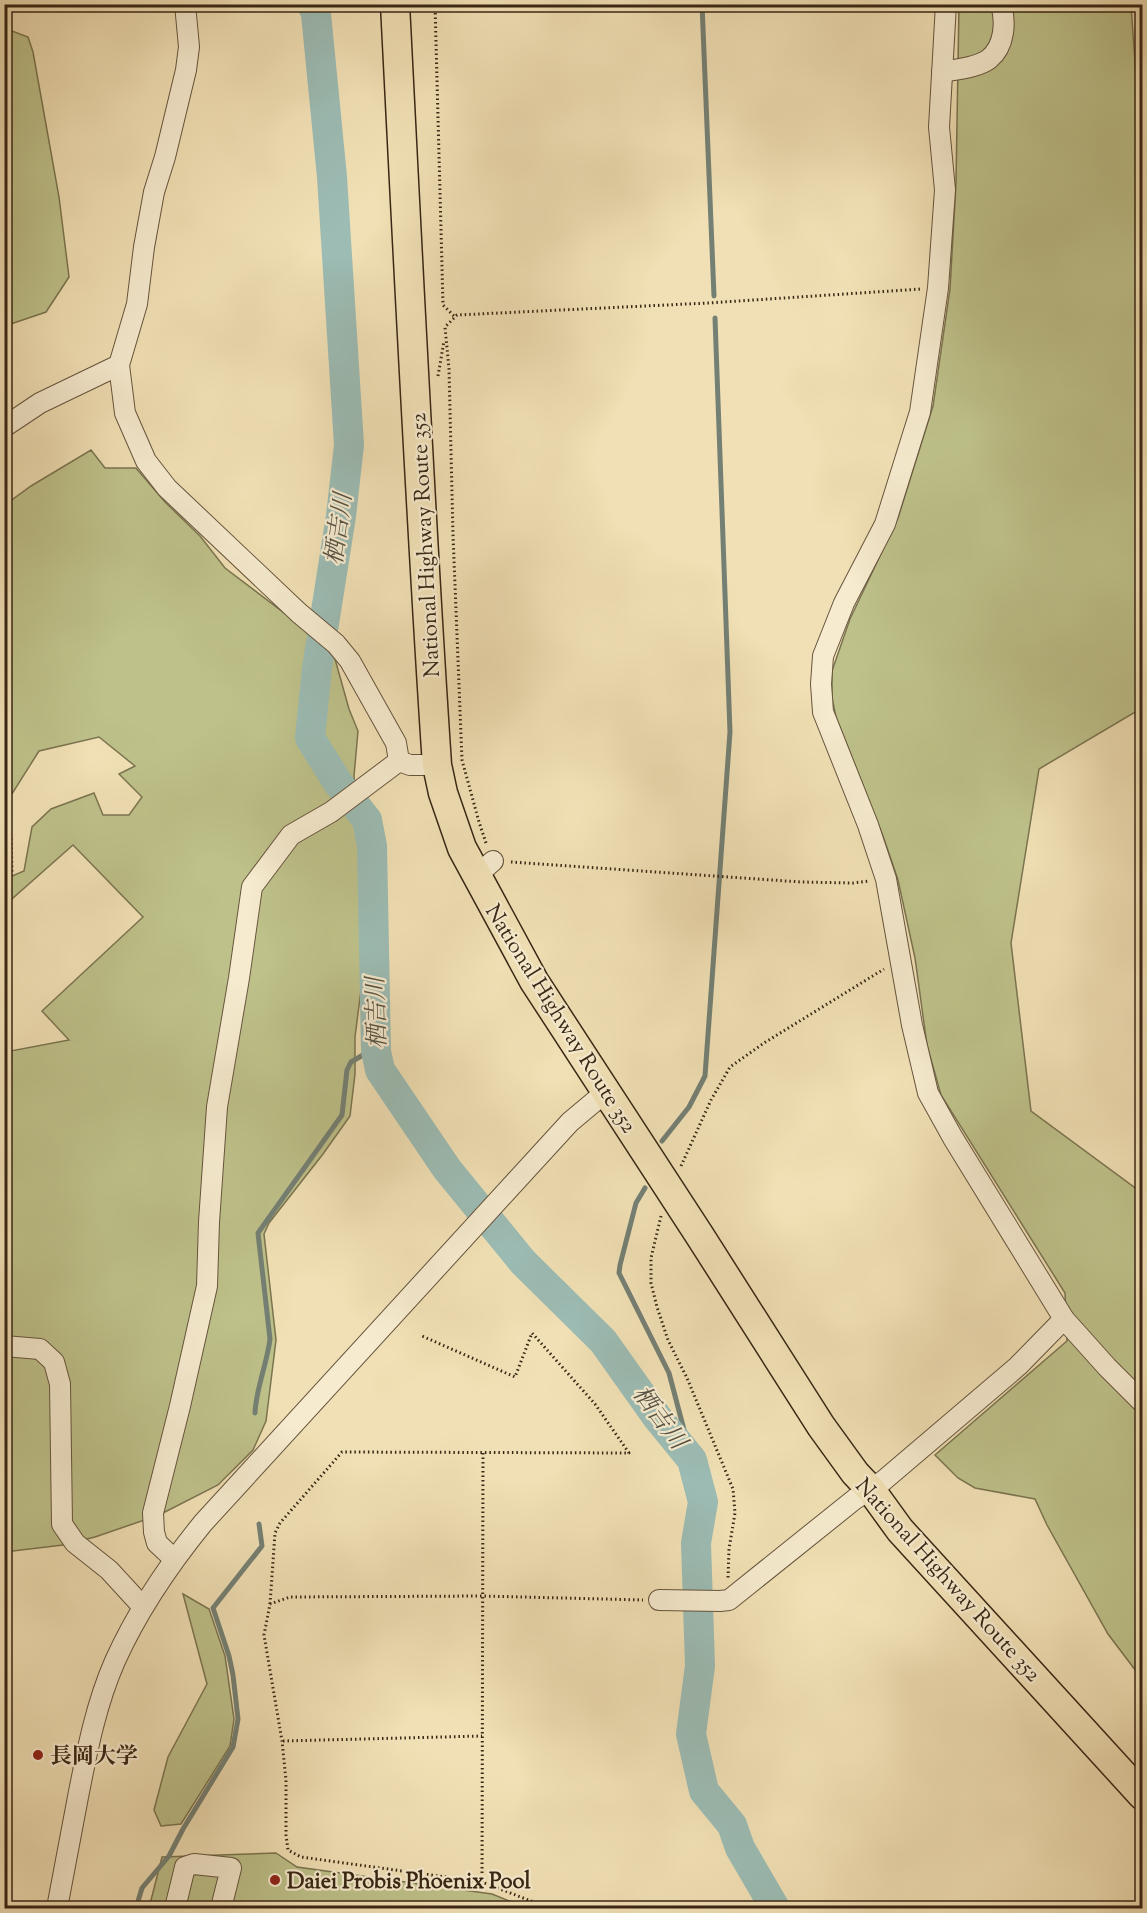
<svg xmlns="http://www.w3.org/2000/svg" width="1147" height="1913" viewBox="0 0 1147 1913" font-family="'Sorts Mill Goudy','Noto Serif JP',serif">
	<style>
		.green { fill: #bec18a; stroke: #7b7450; stroke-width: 1.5 }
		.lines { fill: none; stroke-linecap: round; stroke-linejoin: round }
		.stream { stroke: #748074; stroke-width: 5 }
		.river { stroke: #9cbcb4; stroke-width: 30 }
		.minor-casing { stroke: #66543d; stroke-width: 22 }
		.highway-casing { stroke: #382615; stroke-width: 31 }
		.path { stroke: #382615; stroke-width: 3; stroke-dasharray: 1.5 3; stroke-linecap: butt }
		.minor { stroke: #f6ebcf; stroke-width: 20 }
		.highway { stroke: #f1e0b5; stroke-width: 28 }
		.poi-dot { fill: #8f2418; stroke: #f6ebcf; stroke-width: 2 }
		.labels { text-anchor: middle; stroke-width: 4.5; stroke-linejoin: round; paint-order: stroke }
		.street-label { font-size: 22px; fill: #382615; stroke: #f6ebcf }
		.poi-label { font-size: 22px; font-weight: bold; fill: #382615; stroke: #f6ebcf; text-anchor: start }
		.water-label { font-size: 24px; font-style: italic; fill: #565345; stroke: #f6ebcf }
	</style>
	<rect width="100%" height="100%" fill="#f1e0b5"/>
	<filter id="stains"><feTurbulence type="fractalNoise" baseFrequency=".00333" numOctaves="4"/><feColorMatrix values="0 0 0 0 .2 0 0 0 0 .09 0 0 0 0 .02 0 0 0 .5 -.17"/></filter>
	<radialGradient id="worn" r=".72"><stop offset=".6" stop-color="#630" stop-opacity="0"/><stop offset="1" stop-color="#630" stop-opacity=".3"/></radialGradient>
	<g class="green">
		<path d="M 959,5 L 1131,5 L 1139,120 L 1142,132 L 1142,708 L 1039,769 L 1011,943 L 1031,1111 L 1142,1193 L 1142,1679 L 1108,1634 L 1047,1525 L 1035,1499 L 975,1488 L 958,1478 L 935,1455 L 1067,1341 L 1065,1293 L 941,1095 L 927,1045 L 915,958 L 898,880 L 883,836 L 836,717 L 832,698 L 832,671 L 850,619 L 898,518 L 933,406 L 950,289 L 956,183 Z"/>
		<path d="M 4,28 L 28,37 L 33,52 L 59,197 L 69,277 L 46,312 L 5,326 Z"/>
		<path d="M 91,450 L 105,468 L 136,468 L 165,502 L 200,536 L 225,568 L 300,625 L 335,659 L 349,709 L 358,731 L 354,776 L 359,834 L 358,847 L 362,860 L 364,890 L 362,911 L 367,940 L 361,961 L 361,990 L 355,1037 L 355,1074 L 350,1116 L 323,1154 L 269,1223 L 264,1234 L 276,1340 L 266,1421 L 253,1450 L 218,1485 L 159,1515 L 95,1537 L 63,1545 L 5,1552 L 5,1052 L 69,1040 L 42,1011 L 143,917 L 73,845 L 5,905 L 5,879 L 24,871 L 32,827 L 51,809 L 94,793 L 103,815 L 129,815 L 142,797 L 119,774 L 135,766 L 99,737 L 39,751 L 5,805 L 5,505 L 31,486 Z"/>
		<path d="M 183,1594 L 209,1609 L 225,1656 L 234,1719 L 230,1746 L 181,1824 L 161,1826 L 154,1810 L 168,1757 L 207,1684 Z"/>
		<path d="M 276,1853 L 297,1867 L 492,1894 L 527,1908 L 149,1908 L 162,1857 Z"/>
	</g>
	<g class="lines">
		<g class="stream">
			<path d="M 702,4 L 714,296"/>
			<path d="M 662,1141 L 689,1107 L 705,1076 L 730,732 L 715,318"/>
			<path d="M 645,1188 L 636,1203 L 620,1265 L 619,1273 L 669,1373 L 692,1460"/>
			<path d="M 255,1413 C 256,1388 267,1364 270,1339 L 258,1233 L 342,1115 L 347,1070 L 351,1062 L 363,1055 L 376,1051"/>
			<path d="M 136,1908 L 142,1888 L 169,1856 L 183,1829 L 233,1747 L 238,1719 L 233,1675 L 229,1656 L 213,1608 L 262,1546 L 259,1524"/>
		</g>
		<path class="river" d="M 312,4 L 316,14 L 332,177 L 349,445 L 341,516 L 317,668 L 310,738 L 338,783 L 367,820 L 372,846 L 376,1051 L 380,1070 L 447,1169 L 523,1262 L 603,1341 L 657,1417 L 692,1460 L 703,1502 L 696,1543 L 700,1666 L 691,1734 L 704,1791 L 732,1825 L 740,1848 L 775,1908"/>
		<g class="minor-casing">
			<g id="minor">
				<path d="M 185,4 L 189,47 L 186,70 L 165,157 L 154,192 L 144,247 L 137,304 L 119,365 L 125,413 L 146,461 L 167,488 L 299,613 L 336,644 L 350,661 L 396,743 L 399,761"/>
				<path d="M 946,4 L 939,127 L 945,190 L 938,288 L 920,412 L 885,524 L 844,603 L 823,656 L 821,684 L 823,712 L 868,825 L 886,879 L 912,1025 L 928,1093 L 953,1138 L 1064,1319 L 1107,1367 L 1142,1402"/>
				<path d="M 942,72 C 957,69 977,68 989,59 C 1005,46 1006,22 1001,4"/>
				<path d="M 4,427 L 40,403 L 119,365"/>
				<path d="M 399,761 L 410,765 L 437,765"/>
				<path d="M 476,876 L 493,861"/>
				<path d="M 4,1346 L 40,1349 L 54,1362 L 60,1384 L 62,1524 L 75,1543 L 109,1570 L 143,1607"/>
				<path d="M 174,1559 L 157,1543 L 154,1532 L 153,1513 L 180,1406 L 207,1286 L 209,1222 L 217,1107 L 239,978 L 252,887 L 291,835 L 331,812 L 399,761"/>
				<path d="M 659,1600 L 720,1601 L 729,1600 L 855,1499 L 883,1481 L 1018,1366 L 1064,1319"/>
				<path d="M 57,1908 C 64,1871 71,1834 78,1797 C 87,1751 96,1704 115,1661 C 138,1610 168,1566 203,1523 L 570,1122 L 607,1091"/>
				<path d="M 175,1908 L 185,1867 L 194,1864 L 231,1868 L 221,1908"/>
			</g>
		</g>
		<g class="highway-casing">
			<path id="highway" d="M 395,4 C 408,258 420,512 437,765 L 443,793 L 462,848 L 534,981 L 700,1236 L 821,1426 L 855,1473 L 871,1490 L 900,1530 L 1142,1795"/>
		</g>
		<g class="path">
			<path d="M 435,4 L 443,305 L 455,317"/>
			<path d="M 438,376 L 444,341"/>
			<path d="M 4,813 L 6,815 L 11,837 L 12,874 L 4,893"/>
			<path d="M 486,843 L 479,822 L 462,760 L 453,535 L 449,369 L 445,327 L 457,315 L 708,303 L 921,289"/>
			<path d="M 511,862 L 801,882 L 853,883 L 869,881"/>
			<path d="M 681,1166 L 711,1100 L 730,1067 L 764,1043 L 884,969"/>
			<path d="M 661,1216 L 651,1258 L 651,1283 L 657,1307 L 668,1340 L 687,1378 L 733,1489 L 735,1513 L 729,1549 L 728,1579"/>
			<path d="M 270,1604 L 275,1533 L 280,1523 L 342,1452 L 629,1453 L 595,1404 L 532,1333 L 515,1377 L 422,1336"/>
			<path d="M 283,1741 L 482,1736"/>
			<path d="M 482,1882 L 483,1452"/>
			<path d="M 549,1908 L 482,1882 L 301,1857 L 288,1850 L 286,1835 L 286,1780 L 282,1741 L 264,1635 L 270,1604 L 290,1597 L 482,1596 L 643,1600"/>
		</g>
		<use href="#minor" class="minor"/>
		<use href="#highway" class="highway"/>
	</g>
	<g class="poi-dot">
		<circle cx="38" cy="1755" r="6"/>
		<circle cx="275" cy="1880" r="6"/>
	</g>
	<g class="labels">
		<g class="street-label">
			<text transform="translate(424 545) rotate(-93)" y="8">National Highway Route 352</text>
			<text transform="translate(562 1018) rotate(58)" y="8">National Highway Route 352</text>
			<text transform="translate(949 1579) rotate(48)" y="8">National Highway Route 352</text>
		</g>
		<g class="poi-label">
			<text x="50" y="1763">長岡大学</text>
			<text x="287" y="1888">Daiei Probis Phoenix Pool</text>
		</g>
		<g class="water-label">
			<text transform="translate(338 529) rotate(-82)" y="8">栖吉川</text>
			<text transform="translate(376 1013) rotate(-92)" y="8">栖吉川</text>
			<text transform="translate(660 1417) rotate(53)" y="8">栖吉川</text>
		</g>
	</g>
	<rect width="1147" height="1913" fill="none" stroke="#f1e0b5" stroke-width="24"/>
	<rect x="6" y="6" width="1135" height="1901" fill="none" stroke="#382615" stroke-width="3"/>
	<rect x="12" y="12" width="1123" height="1889" fill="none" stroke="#382615" stroke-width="1.5"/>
	<rect width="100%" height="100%" filter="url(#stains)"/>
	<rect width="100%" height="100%" fill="url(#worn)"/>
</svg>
